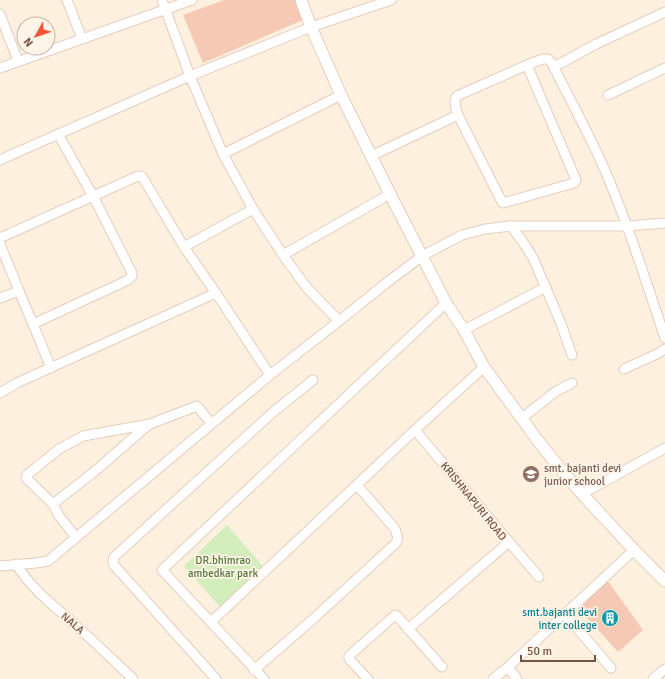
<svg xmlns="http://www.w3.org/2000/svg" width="665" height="679" viewBox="0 0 665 679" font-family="Signika,sans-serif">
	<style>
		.green { fill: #d3edbc }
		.building { fill: #f6c9b4 }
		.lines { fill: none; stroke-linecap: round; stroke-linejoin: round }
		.minor-casing { stroke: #e5cdbd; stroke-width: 11 }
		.tertiary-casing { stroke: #e5cdbd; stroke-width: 13 }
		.minor { stroke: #fff; stroke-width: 9 }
		.tertiary { stroke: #fff; stroke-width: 11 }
		.labels { text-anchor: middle; stroke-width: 3.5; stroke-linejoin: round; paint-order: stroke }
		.education-label { font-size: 11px; fill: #785e54; stroke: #fff4e7; text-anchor: start }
		.street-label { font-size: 11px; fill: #775344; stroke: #fff4e7 }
		.park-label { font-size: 11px; fill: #507839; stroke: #fff4e7 }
		.culture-label { font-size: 11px; fill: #0d838f; stroke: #fff4e7; text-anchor: end }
	</style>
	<rect width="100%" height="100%" fill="#fef0df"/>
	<path class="green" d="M 227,525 L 263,566 L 220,607 L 184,566 Z"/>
	<g class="building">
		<path d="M 224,0 L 299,0 L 305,19 L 203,63 L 183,15 Z"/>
		<path d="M 607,580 L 643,630 L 618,652 L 576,605 Z"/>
	</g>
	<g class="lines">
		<g class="minor-casing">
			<g id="minor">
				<path d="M 67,0 L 82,39"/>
				<path d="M 0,14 L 18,61"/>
				<path d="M 527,65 L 576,180 L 574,183 L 503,203 L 501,200 L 458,115 C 456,109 453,101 457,96 L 527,65 L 543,59 L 548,59 L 551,62 C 569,97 588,132 604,168 C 628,224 646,281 665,338"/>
				<path d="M 554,67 L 596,44 L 665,12"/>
				<path d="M 0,68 L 192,0"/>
				<path d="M 608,95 L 665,68"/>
				<path d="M 223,154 L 341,95"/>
				<path d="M 371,156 L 458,115"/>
				<path d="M 0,160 L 190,76 L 162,0"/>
				<path d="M 253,209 L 283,255 L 307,288 L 339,321"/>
				<path d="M 511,226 L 525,245 L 533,258 L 560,321 L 572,355"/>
				<path d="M 0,238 L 138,176 L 141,176 L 143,178 L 184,247 L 216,293"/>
				<path d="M 0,244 L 19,291 L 0,298"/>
				<path d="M 184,247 L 253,209 L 223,154 L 190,76 L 311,27 L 391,0"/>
				<path d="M 283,255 L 390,194"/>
				<path d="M 19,291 L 33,324 L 128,280 L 132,276 L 132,273 L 93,196 L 58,134"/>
				<path d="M 33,324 L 51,368"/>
				<path d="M 464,330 L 546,287"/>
				<path d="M 624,369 L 657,354 L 665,349"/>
				<path d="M 0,393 L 19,382 L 216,293 L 270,375"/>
				<path d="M 522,418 L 555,392 L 572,383"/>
				<path d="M 582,494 L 665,448"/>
				<path d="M 53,504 L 94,472 L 148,425"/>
				<path d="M 76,537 L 59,516 L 53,504 L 26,478 L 27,475 L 59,449 L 83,436 L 150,424 L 197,406 L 211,423"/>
				<path d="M 509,542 L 539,577"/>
				<path d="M 16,564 C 34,593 59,609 83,632 C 100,647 116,663 133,679"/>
				<path d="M 0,566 L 36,563 L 48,561 L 270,375 L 339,321 L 385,284 L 422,256 L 462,235 L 485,229 L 511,226 L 627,226 L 665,223"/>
				<path d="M 565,614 L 611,668"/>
				<path d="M 211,622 L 415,430"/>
				<path d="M 408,629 L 509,542 L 415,430 L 484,367"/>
				<path d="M 508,667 L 517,679"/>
				<path d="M 254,670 L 312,620 L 396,543 C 399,538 397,535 395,529 L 357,485"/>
				<path d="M 216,679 L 114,565 C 112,562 113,560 114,557 L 272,413 L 313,380"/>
				<path d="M 264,679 L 162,570 L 446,303"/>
				<path d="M 368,679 L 349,659 L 349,656 L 395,615 L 397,616 L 442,667"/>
				<path d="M 493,679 L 508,667 L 634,550"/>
				<path d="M 653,679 L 665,669"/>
			</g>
		</g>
		<g class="tertiary-casing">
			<path id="tertiary" d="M 301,0 L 311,27 L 341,95 L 390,194 L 446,303 L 464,330 L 484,367 L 539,442 L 559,467 L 582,494 L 634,550 L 665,581"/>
		</g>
		<use href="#minor" class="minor"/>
		<use href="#tertiary" class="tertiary"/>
	</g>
	<defs>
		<g id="school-disc" transform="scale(0.9)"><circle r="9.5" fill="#8d6e63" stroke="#fff4e7"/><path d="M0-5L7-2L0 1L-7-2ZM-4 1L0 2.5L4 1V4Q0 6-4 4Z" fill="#fff"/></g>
		<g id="building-disc" transform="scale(0.9)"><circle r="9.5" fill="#0f9aa8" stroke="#fff4e7"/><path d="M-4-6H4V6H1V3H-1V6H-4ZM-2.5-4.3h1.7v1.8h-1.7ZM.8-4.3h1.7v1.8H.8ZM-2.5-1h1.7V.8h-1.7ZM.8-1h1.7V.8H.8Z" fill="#fff"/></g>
	</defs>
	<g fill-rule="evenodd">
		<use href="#school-disc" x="531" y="474"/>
		<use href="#building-disc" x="610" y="618"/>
	</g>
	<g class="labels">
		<g class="education-label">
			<text x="544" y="472">smt. bajanti devi<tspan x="544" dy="13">junior school</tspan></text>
		</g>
		<g class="street-label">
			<text transform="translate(474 501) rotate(51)" y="4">KRISHNAPURI ROAD</text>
			<text transform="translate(73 623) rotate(41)" y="4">NALA</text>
		</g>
		<g class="park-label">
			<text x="223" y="564">DR.bhimrao<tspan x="223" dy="13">ambedkar park</tspan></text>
		</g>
		<g class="culture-label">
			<text x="597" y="616">smt.bajanti devi<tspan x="597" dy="13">inter college</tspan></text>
		</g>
	</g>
	<g transform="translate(36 36) rotate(230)"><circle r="19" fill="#fff4e7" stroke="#c9b4a6"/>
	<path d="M0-3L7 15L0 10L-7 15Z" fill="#f55437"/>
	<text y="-6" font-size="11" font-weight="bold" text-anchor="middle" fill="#775344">N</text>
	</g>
	<path d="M521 655v6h74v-6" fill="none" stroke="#775344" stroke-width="2"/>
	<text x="527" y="655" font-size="12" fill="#775344" stroke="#fff4e7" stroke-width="3" paint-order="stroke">50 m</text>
</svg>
